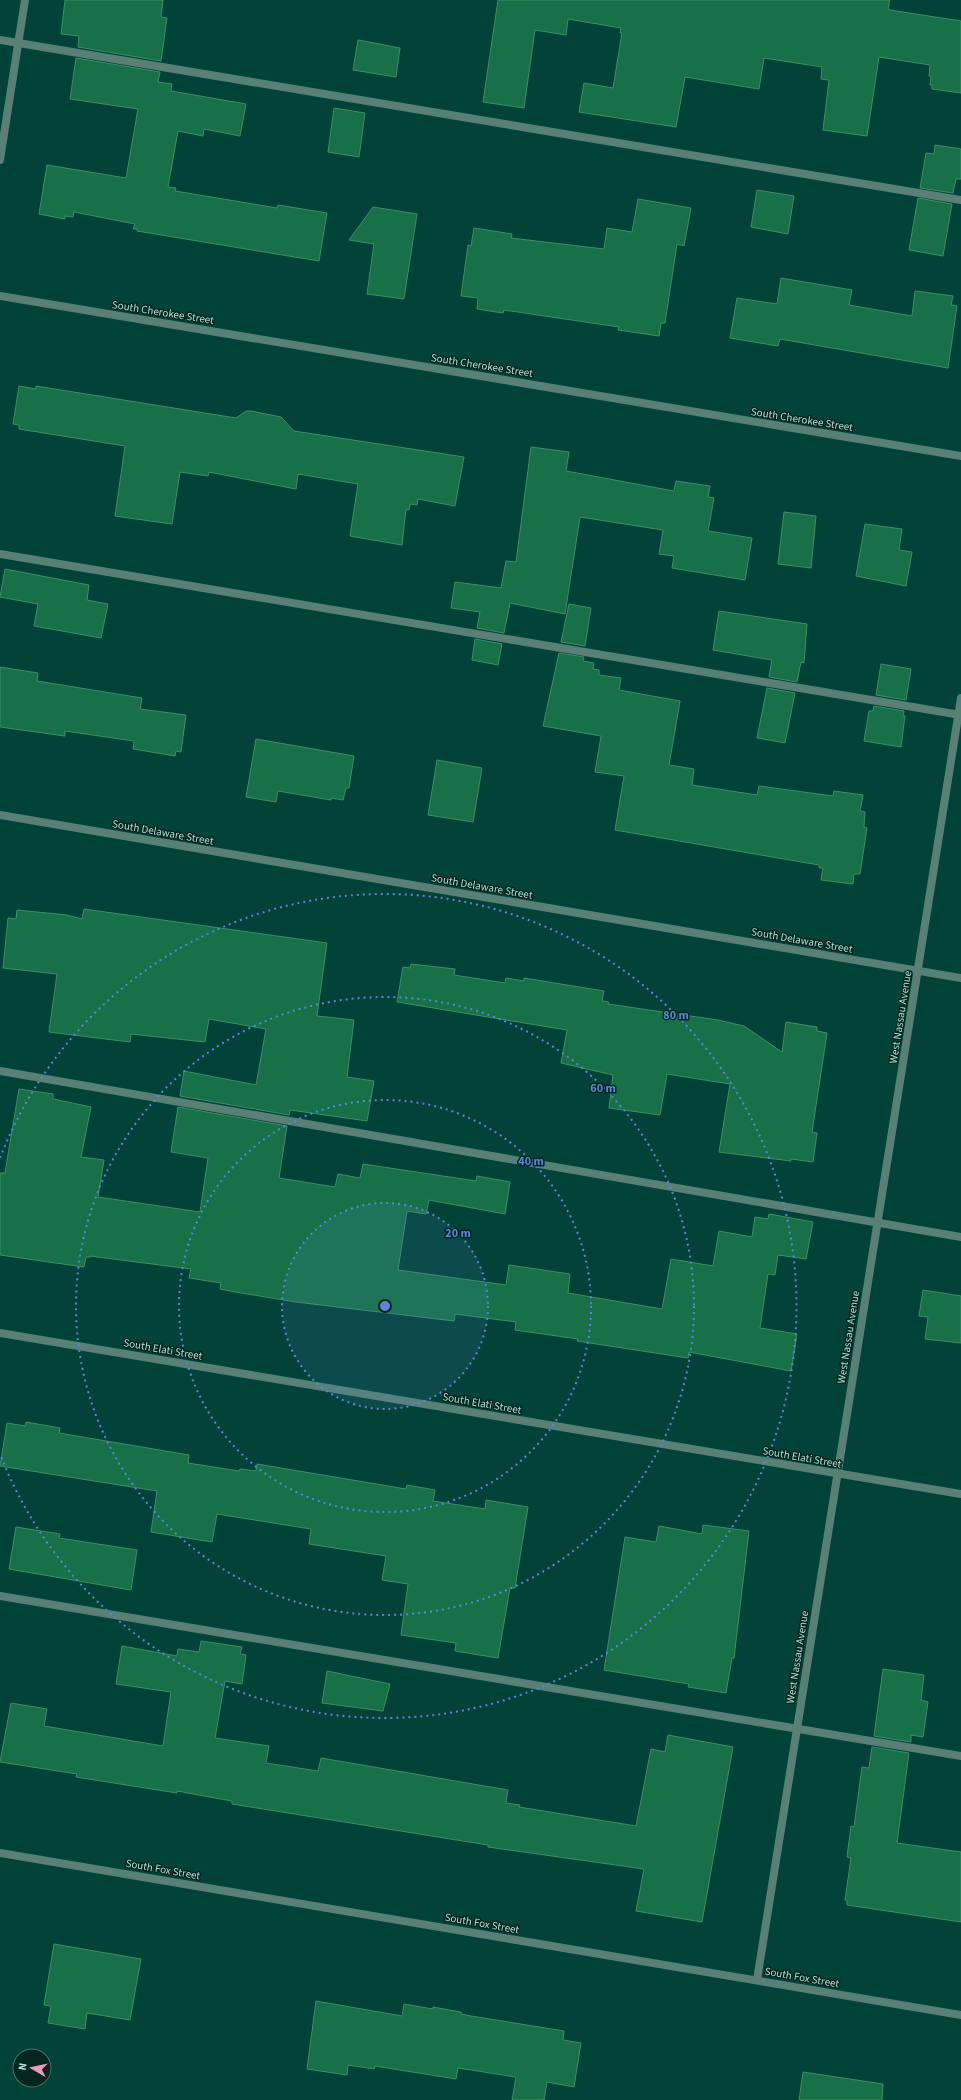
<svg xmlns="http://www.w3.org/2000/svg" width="961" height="2100" viewBox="0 0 961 2100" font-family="'Source Sans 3',sans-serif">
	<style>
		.building { fill: #177048; stroke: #3d8f65 }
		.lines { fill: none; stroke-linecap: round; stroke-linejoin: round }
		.lane { stroke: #588076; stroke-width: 8 }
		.street { stroke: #588076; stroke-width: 8 }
		.ring { fill: none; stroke: #5888d6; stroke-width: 2; stroke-dasharray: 2 4 }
		.labels { text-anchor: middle; stroke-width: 3; stroke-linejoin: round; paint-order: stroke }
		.street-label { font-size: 11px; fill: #b0dfd3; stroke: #032720 }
		.centre { fill: #5888d6; stroke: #032720; stroke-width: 2 }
		.ring-label { font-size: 12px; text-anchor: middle; font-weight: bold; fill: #5888d6; stroke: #032720; stroke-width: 3; stroke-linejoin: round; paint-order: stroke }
	</style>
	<rect width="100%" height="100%" fill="#024339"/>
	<g class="building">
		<path d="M 65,0 L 163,0 L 161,17 L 167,18 L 161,61 L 78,47 L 79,36 L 61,34 Z"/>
		<path d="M 498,0 L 890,0 L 888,9 L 890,10 L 961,21 L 961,93 L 932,89 L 932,85 L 930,85 L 931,77 L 929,76 L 930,65 L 879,57 L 867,136 L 823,130 L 829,80 L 821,79 L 822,67 L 764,58 L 759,89 L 685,77 L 676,127 L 579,112 L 584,83 L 613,88 L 622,33 L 620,33 L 621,28 L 568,19 L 566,35 L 535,30 L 524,108 L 483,102 Z"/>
		<path d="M 358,40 L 400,48 L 396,77 L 353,70 Z"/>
		<path d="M 76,58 L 160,72 L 158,82 L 172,84 L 171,91 L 246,104 L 240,136 L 204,129 L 203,136 L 178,131 L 168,187 L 176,188 L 175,191 L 277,208 L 278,205 L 327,213 L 319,261 L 137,231 L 137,229 L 133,229 L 135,224 L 74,212 L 73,217 L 65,216 L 65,219 L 39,214 L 47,165 L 126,178 L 138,109 L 70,99 Z"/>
		<path d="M 334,108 L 365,113 L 359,157 L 328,152 Z"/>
		<path d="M 935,145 L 961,149 L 961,179 L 956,179 L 953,193 L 920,188 L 926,153 L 934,154 Z"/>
		<path d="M 757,190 L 794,196 L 788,234 L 751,227 Z"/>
		<path d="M 918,198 L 952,204 L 943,256 L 909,250 Z"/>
		<path d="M 638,199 L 691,208 L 684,246 L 677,244 L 665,323 L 661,323 L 659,336 L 618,330 L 619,327 L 504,310 L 503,313 L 477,309 L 478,298 L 461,296 L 468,245 L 471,246 L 474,228 L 512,234 L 511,238 L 604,249 L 607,228 L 632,232 Z"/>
		<path d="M 373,207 L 417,214 L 404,299 L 367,294 L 374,244 L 349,240 Z"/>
		<path d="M 781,278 L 852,290 L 849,305 L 912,316 L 915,291 L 953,296 L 951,305 L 957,306 L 948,368 L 780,339 L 778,346 L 730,338 L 737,298 L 777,304 Z"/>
		<path d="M 19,386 L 36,389 L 36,386 L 236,418 L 246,411 L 251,411 L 281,417 L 294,431 L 464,457 L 455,506 L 418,499 L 417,505 L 410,504 L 409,510 L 406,509 L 402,545 L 350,536 L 358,484 L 298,474 L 296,489 L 209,472 L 208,476 L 180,472 L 172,524 L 115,516 L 125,446 L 19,429 L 19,425 L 13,424 Z"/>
		<path d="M 531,447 L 569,452 L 566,471 L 674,491 L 676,481 L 710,486 L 708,497 L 714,498 L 708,531 L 752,538 L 745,580 L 672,568 L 674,556 L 659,554 L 663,530 L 580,517 L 565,614 L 510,603 L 504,633 L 477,628 L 480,612 L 451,608 L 455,582 L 501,588 L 506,561 L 516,562 Z"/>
		<path d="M 784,512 L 816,516 L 811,568 L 778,564 Z"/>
		<path d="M 865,524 L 902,529 L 899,550 L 912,552 L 906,586 L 856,576 Z"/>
		<path d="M 5,569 L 89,585 L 87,600 L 108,604 L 101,638 L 34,626 L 38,604 L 0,597 Z"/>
		<path d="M 569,604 L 591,608 L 585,646 L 561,642 Z"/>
		<path d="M 719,611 L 807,624 L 804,663 L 801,662 L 797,682 L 769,677 L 772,660 L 713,650 Z"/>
		<path d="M 475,639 L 502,644 L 498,665 L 472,660 Z"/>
		<path d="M 559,653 L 584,657 L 583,661 L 594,663 L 593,669 L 599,670 L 599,675 L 621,678 L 619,690 L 680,701 L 669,765 L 694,769 L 692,785 L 757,795 L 759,786 L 833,796 L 834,791 L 863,795 L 860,811 L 865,812 L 864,827 L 867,828 L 860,874 L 854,874 L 853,884 L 821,880 L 823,868 L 819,868 L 819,865 L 615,830 L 624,776 L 595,772 L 601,736 L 543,726 Z"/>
		<path d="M 881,664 L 911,669 L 906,700 L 876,695 Z"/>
		<path d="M 0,667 L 38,673 L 37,681 L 142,698 L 140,709 L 186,715 L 181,752 L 176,751 L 175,756 L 133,749 L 134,741 L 65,731 L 65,736 L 0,727 Z"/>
		<path d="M 767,688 L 795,693 L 785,743 L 757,738 Z"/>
		<path d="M 874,706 L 904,711 L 903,716 L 905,716 L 901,747 L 864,741 L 869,711 L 873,711 Z"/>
		<path d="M 256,739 L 354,756 L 349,788 L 346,788 L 343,800 L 331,798 L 331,800 L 278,791 L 276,802 L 246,797 Z"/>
		<path d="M 437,760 L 482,768 L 473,822 L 428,815 Z"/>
		<path d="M 84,909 L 327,943 L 317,1016 L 354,1020 L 347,1077 L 374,1081 L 367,1121 L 290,1110 L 289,1115 L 180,1096 L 184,1071 L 256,1085 L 266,1029 L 209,1019 L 205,1042 L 131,1034 L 130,1042 L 49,1032 L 57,974 L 3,968 L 8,918 L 16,919 L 17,910 L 67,915 L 82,919 Z"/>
		<path d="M 411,964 L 455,969 L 454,975 L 505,983 L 506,978 L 524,981 L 524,978 L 604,991 L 602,1001 L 609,1002 L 608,1004 L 718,1020 L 744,1026 L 782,1052 L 786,1022 L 817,1027 L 817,1031 L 827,1033 L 812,1132 L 817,1133 L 813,1162 L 791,1159 L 791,1161 L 719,1152 L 730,1084 L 667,1074 L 660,1115 L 609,1108 L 613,1075 L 561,1063 L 567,1030 L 397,1002 L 403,967 L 410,968 Z"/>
		<path d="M 19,1089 L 53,1094 L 53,1099 L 91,1107 L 81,1157 L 104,1160 L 98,1197 L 200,1212 L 208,1158 L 171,1152 L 178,1107 L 287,1126 L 279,1178 L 335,1187 L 338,1174 L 360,1178 L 363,1164 L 476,1181 L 477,1176 L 510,1182 L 505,1214 L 429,1200 L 426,1214 L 407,1211 L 398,1270 L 506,1285 L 509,1265 L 570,1274 L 568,1293 L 662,1309 L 671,1259 L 713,1266 L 719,1231 L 752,1237 L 755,1217 L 768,1219 L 769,1214 L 813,1222 L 806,1259 L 778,1255 L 775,1275 L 768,1274 L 760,1328 L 797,1334 L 791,1371 L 689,1352 L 688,1358 L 577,1341 L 578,1339 L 515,1330 L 516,1322 L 455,1314 L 454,1321 L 296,1302 L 235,1292 L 220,1289 L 221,1283 L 189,1278 L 191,1269 L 90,1256 L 90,1257 L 86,1257 L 84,1267 L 0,1255 L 0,1173 L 5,1173 Z"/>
		<path d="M 923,1290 L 961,1296 L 961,1343 L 925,1339 L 928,1317 L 919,1316 Z"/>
		<path d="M 26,1422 L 60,1428 L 59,1433 L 189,1455 L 188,1463 L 239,1471 L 240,1469 L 256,1471 L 257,1464 L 406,1489 L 407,1485 L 435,1490 L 433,1501 L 485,1509 L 486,1500 L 528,1507 L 515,1588 L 510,1588 L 498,1658 L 455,1651 L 456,1643 L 401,1635 L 408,1584 L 382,1580 L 386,1556 L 309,1544 L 311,1529 L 217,1514 L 212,1542 L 151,1532 L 157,1491 L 0,1466 L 7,1423 L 25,1426 Z"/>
		<path d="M 703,1525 L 749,1531 L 734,1658 L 732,1658 L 726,1693 L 688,1687 L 689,1684 L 604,1670 L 625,1537 L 656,1542 L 659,1526 L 702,1534 Z"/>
		<path d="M 16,1527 L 60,1534 L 59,1538 L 137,1550 L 131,1590 L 9,1569 Z"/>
		<path d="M 201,1641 L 242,1647 L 240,1654 L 246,1655 L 242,1684 L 225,1681 L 215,1738 L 269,1746 L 266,1763 L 318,1771 L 321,1758 L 508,1790 L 506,1803 L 520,1805 L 519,1807 L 636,1826 L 651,1749 L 665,1752 L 668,1735 L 733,1747 L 702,1922 L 636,1911 L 644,1869 L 488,1847 L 488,1845 L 232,1804 L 232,1801 L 177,1791 L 177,1793 L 76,1777 L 77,1774 L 0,1762 L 11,1703 L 47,1709 L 44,1726 L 163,1746 L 171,1692 L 116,1684 L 122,1646 L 177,1656 L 178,1649 L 199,1652 Z"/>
		<path d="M 883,1669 L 924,1675 L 921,1700 L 928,1702 L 923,1737 L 911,1735 L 911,1742 L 874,1736 Z"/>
		<path d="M 327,1671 L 390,1684 L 383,1711 L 322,1703 Z"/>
		<path d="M 872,1747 L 909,1753 L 897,1843 L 961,1852 L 961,1922 L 847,1905 L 847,1901 L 845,1900 L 851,1858 L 847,1857 L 851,1826 L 854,1827 L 862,1767 L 869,1768 Z"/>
		<path d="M 54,1944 L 141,1959 L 130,2020 L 87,2013 L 85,2029 L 48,2023 L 51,2006 L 44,2005 Z"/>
		<path d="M 316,2001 L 402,2016 L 404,2004 L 433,2009 L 433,2007 L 461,2012 L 461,2014 L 471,2016 L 564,2031 L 563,2040 L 581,2043 L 574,2087 L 547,2082 L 544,2100 L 512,2100 L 516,2077 L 458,2068 L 456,2079 L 375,2066 L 374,2069 L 348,2065 L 347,2075 L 307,2069 Z"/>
		<path d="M 803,2072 L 883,2084 L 882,2100 L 799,2100 Z"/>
	</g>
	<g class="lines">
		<g class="lane">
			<path d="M 0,40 L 961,200"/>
			<path d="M 0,554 L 961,715"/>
			<path d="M 0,1071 L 961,1237"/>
			<path d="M 0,1596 L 961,1756"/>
		</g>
		<g class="street">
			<path d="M 0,160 L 25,0"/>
			<path d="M 0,296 L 961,456"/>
			<path d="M 0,815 L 961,978"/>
			<path d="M 0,1333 L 961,1494"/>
			<path d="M 0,1853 L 961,2015"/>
			<path d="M 757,1980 L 961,698"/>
		</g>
	</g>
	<circle cx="385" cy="1306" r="103" fill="#5888d6" fill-opacity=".12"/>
	<g class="ring">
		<circle cx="385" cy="1306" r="103"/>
		<circle cx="385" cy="1306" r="206"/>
		<circle cx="385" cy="1306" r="309"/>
		<path d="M0 1158A412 412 0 1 1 0 1454"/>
	</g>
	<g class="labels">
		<g class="street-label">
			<text transform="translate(163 312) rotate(9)" y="4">South Cherokee Street</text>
			<text transform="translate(482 365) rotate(9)" y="4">South Cherokee Street</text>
			<text transform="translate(802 419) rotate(9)" y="4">South Cherokee Street</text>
			<text transform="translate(163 832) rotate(10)" y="4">South Delaware Street</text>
			<text transform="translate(482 886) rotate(10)" y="4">South Delaware Street</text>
			<text transform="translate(802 940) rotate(10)" y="4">South Delaware Street</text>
			<text transform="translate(900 1017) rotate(-81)" y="4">West Nassau Avenue</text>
			<text transform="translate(848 1337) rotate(-81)" y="4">West Nassau Avenue</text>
			<text transform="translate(163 1349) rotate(10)" y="4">South Elati Street</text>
			<text transform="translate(482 1403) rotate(10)" y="4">South Elati Street</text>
			<text transform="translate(802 1457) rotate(10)" y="4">South Elati Street</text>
			<text transform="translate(797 1657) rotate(-81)" y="4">West Nassau Avenue</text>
			<text transform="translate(163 1869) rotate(10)" y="4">South Fox Street</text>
			<text transform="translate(482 1923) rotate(10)" y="4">South Fox Street</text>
			<text transform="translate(802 1977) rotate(10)" y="4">South Fox Street</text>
		</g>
	</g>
	<circle cx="385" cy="1306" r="6" class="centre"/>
	<g class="ring-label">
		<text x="676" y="1019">80 m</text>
		<text x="603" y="1092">60 m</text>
		<text x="531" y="1165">40 m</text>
		<text x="458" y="1237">20 m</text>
	</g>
	<g transform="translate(32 2068) rotate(279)"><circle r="19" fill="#032720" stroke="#487168"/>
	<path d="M0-3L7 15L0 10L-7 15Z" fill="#f09ab6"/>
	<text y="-6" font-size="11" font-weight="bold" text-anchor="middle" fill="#b0dfd3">N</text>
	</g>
</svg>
